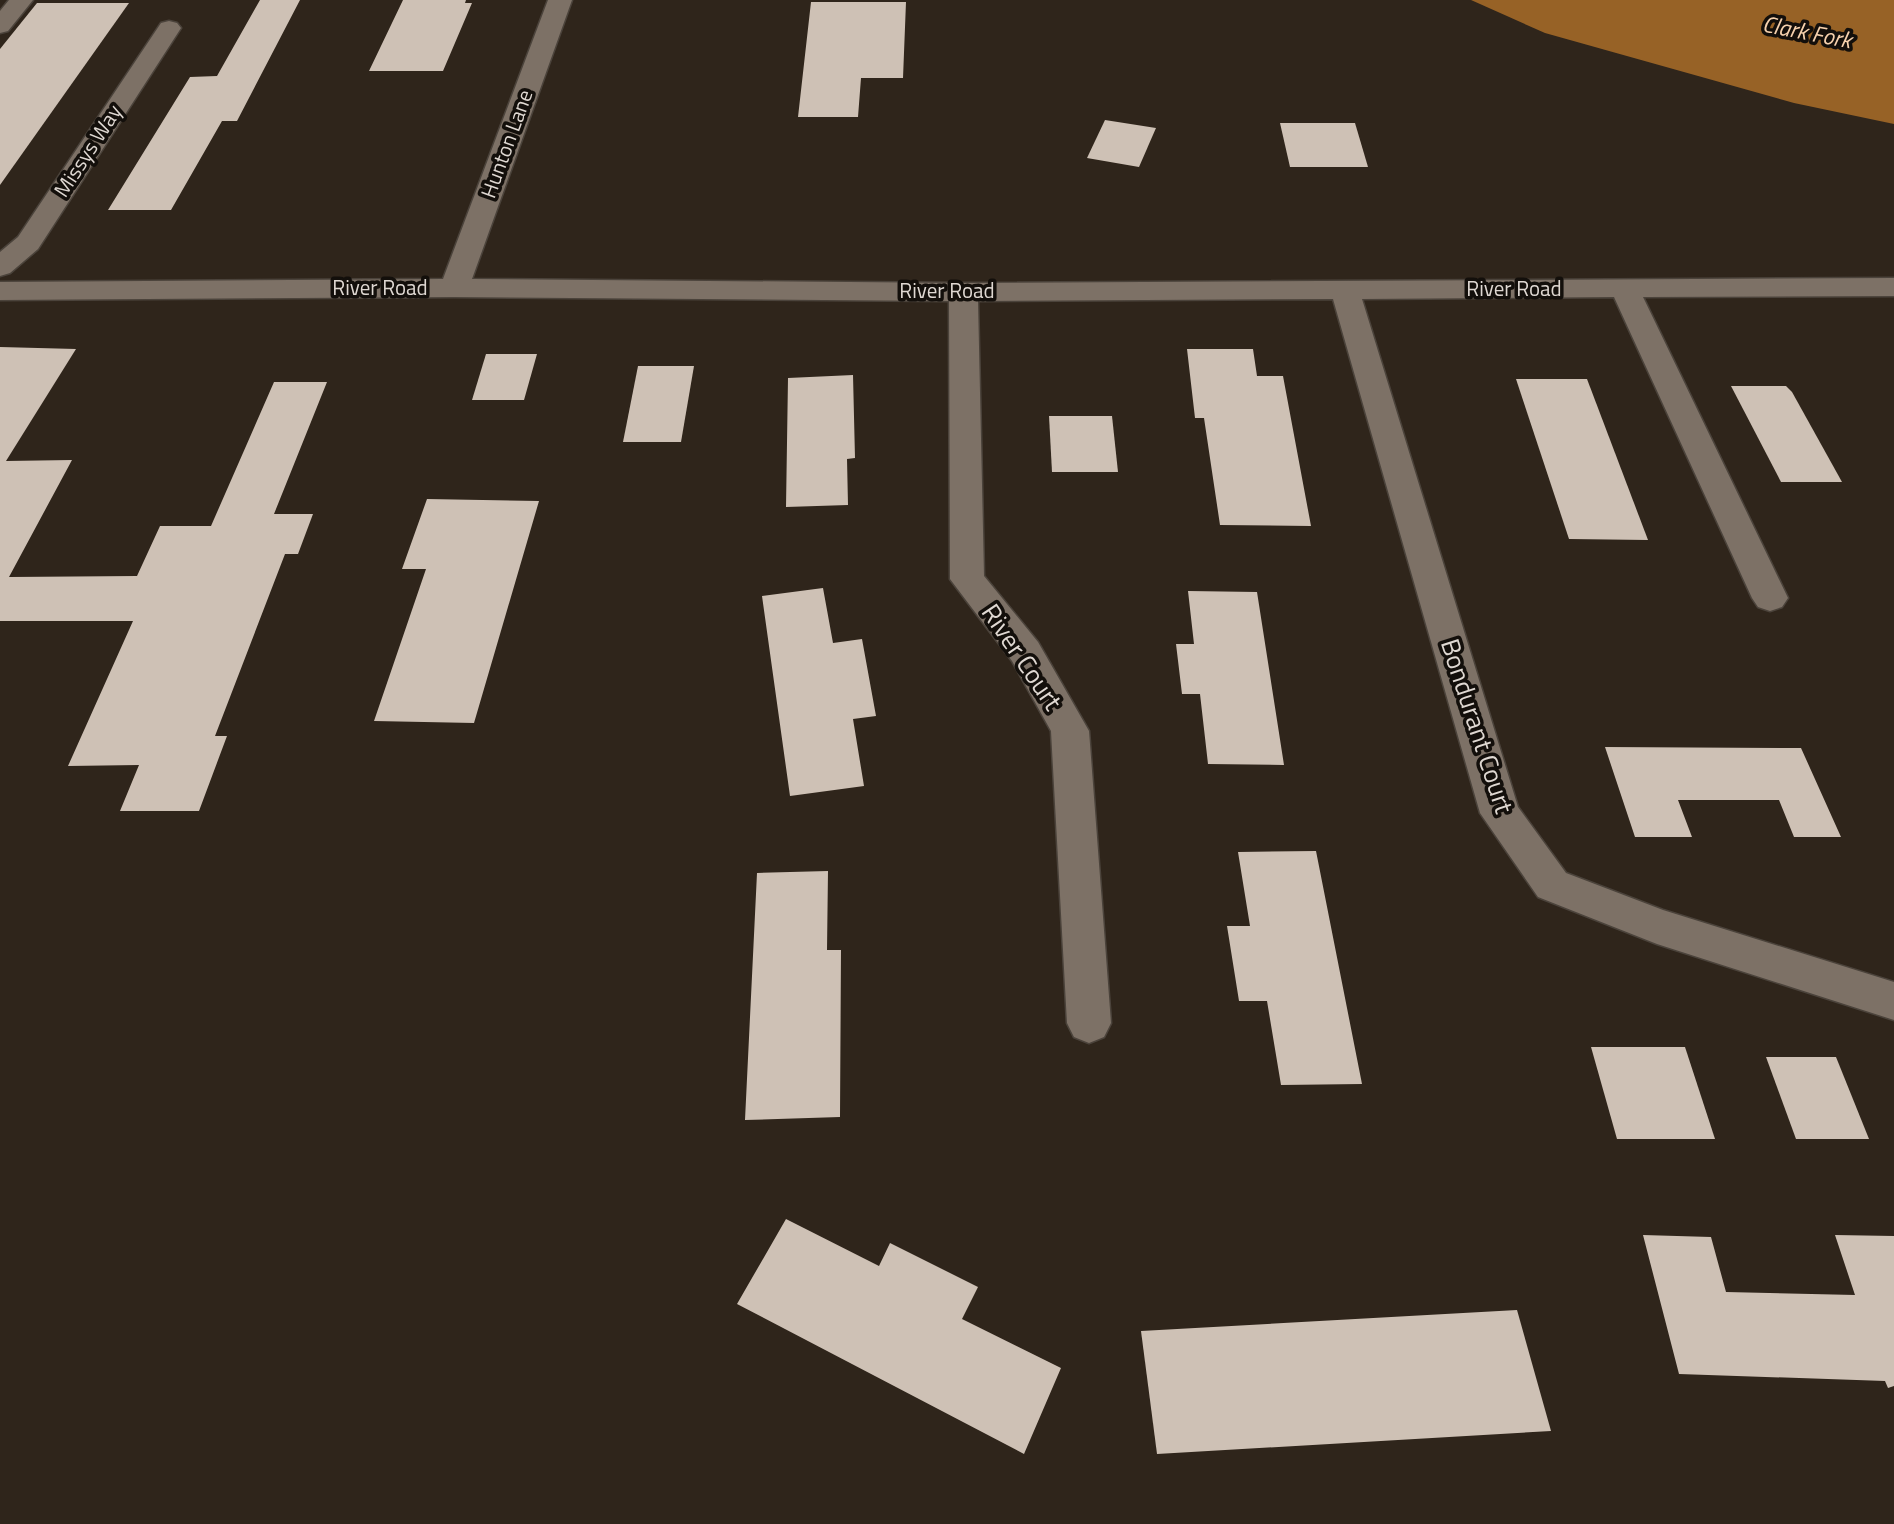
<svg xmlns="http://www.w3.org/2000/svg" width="1894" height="1524" viewBox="0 0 1894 1524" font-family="'Titillium Web',sans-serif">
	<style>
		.water { fill: #976226 }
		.building { fill: #cec1b5 }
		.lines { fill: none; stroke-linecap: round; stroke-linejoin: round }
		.minor-casing { stroke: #4b433b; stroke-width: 3 }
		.minor { fill: #7d7166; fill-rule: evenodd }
		.labels { text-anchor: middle; stroke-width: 7; stroke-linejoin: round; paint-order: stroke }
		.far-street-label { font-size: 21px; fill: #dfd8d2; stroke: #130f0b }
		.far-water-label { font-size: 23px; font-style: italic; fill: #f6d1ad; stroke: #130f0b }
		.street-label { font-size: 26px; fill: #dfd8d2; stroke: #130f0b }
	</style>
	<rect width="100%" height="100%" fill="#2f251b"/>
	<path class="water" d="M 1471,0 L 1894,0 L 1894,124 L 1794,103 L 1545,33 Z"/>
	<g class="building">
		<path d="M 260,0 L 300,0 L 237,121 L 222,121 L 171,210 L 108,210 L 190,77 L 217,76 Z"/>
		<path d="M 403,0 L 466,0 L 465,3 L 472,3 L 443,71 L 369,71 Z"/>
		<path d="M 811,2 L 906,2 L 903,78 L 861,78 L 858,117 L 798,117 Z"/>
		<path d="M 37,3 L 129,3 L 0,185 L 0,49 Z"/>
		<path d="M 1105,120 L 1156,128 L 1139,167 L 1087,158 Z"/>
		<path d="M 1280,123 L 1355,123 L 1368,167 L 1290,167 Z"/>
		<path d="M 0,347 L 76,349 L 6,461 L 72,460 L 9,577 L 137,576 L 160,526 L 211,526 L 274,382 L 327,382 L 274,514 L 313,514 L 298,554 L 285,554 L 215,736 L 227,736 L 199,811 L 120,811 L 139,765 L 68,766 L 133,621 L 0,621 Z"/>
		<path d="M 1187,349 L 1253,349 L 1257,376 L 1283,376 L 1311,526 L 1220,525 L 1204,418 L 1195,418 Z"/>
		<path d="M 486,354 L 537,354 L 524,400 L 472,400 Z"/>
		<path d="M 638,366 L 694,366 L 681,442 L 623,442 Z"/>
		<path d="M 853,375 L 855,458 L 847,459 L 848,505 L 786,507 L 788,378 Z"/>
		<path d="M 1516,379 L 1587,379 L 1648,540 L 1569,539 Z"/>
		<path d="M 1731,386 L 1786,386 L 1792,392 L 1842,482 L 1781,482 Z"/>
		<path d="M 1049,416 L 1112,416 L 1118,472 L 1052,472 Z"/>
		<path d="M 427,499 L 539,501 L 474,723 L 374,721 L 426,569 L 402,569 Z"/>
		<path d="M 823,588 L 833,643 L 862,639 L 876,716 L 853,719 L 864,786 L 790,796 L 762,596 Z"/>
		<path d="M 1188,591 L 1257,592 L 1284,765 L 1208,764 L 1200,694 L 1182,694 L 1176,644 L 1194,644 Z"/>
		<path d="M 1605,747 L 1801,748 L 1841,837 L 1794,837 L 1779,800 L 1678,800 L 1692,837 L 1635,837 Z"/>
		<path d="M 1316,851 L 1362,1084 L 1281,1085 L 1267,1001 L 1239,1001 L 1227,926 L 1250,926 L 1238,852 Z"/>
		<path d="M 828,871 L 827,950 L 841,950 L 840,1117 L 745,1120 L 757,873 Z"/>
		<path d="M 1591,1047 L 1685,1047 L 1715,1139 L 1617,1139 Z"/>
		<path d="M 1766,1057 L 1836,1057 L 1869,1139 L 1796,1139 Z"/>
		<path d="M 786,1219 L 879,1266 L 890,1243 L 978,1287 L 962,1319 L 1061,1368 L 1024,1454 L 737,1304 Z"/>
		<path d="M 1643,1235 L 1711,1237 L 1726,1292 L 1855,1295 L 1835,1235 L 1894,1236 L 1894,1386 L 1888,1388 L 1885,1381 L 1679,1374 Z"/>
		<path d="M 1517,1310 L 1551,1431 L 1157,1454 L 1141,1331 Z"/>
	</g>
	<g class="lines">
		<g class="minor-casing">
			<g id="minor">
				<path d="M 9,0 L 33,0 L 8,31 L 0,33 L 0,11 Z"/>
				<path d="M 548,0 L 572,0 L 472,279 L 963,283 L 1894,278 L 1894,296 L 1643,297 L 1788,598 L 1782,607 L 1770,611 L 1758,607 L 1752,598 L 1614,297 L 1362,299 L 1518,807 L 1566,873 L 1663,910 L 1894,982 L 1894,1020 L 1657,944 L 1538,897 L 1480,813 L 1333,299 L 978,301 L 984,576 L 1038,642 L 1089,731 L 1111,1023 L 1104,1037 L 1089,1043 L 1074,1037 L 1067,1023 L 1051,731 L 1012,661 L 950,579 L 949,301 L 454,297 L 0,300 L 0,282 L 443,279 Z"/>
				<path d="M 169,21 L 177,23 L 181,28 L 38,249 L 10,273 L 0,276 L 0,252 L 18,237 L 161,23 Z"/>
			</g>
		</g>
		<use href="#minor" class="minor"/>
	</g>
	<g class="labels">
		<g class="far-street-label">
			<text transform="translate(507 144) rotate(-70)" y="7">Hunton Lane</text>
			<text transform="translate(88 151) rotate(-57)" y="7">Missys Way</text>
			<text x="380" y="295">River Road</text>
			<text x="1514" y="296">River Road</text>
			<text x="947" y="298">River Road</text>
		</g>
		<g class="far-water-label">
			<text transform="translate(1807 32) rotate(11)" y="8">Clark Fork</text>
		</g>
		<g class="street-label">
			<text transform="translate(1022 657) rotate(56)" y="9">River Court</text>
			<text transform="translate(1477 726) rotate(72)" y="9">Bondurant Court</text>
		</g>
	</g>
</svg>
